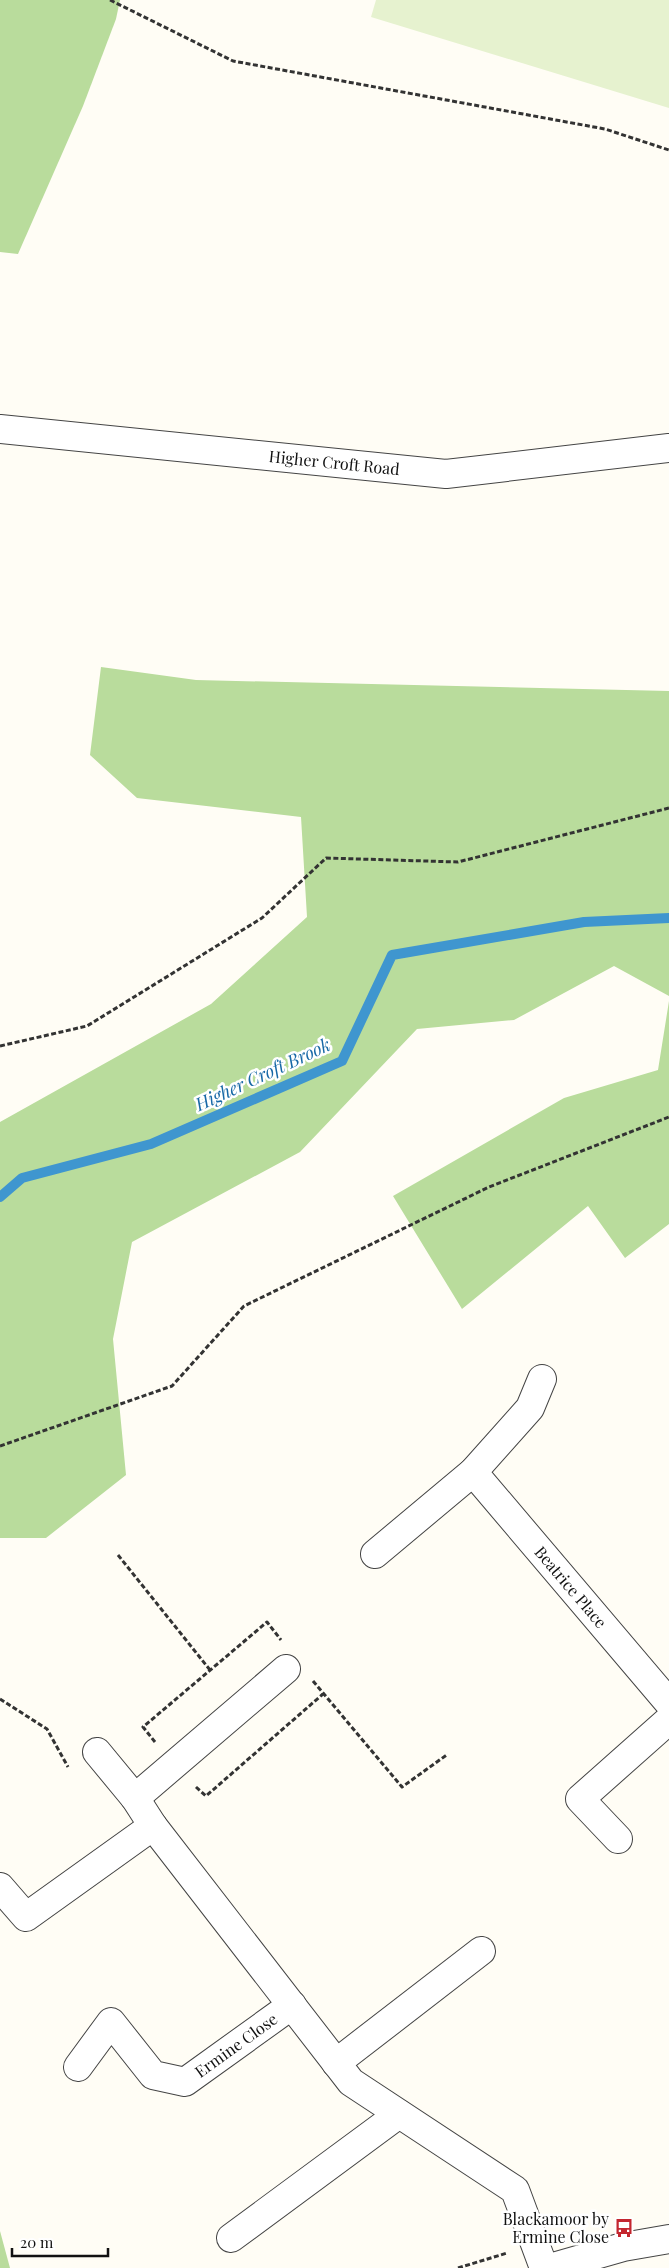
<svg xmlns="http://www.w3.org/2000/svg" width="669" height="2268" viewBox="0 0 669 2268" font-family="'Playfair Display',serif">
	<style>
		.forest { fill: #b9dc9c }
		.pitch { fill: #e6f2cf }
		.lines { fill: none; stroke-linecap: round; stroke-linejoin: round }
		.stream { stroke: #3f96cf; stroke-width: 10 }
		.minor-casing { stroke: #444; stroke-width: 30 }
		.path { stroke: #333; stroke-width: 3; stroke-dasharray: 5 2.5; stroke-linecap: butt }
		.minor { stroke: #fff; stroke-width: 28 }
		.labels { text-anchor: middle; stroke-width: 5; stroke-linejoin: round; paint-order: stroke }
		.street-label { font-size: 16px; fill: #111; stroke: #fff }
		.poi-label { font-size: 16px; fill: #111; stroke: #fff; text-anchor: end }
		.water-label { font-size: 18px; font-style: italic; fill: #1768a6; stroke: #fff }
	</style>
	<rect width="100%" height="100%" fill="#fffdf5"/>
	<g class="forest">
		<path d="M 0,0 L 120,0 L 116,19 L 83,106 L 18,254 L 0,252 Z"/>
		<path d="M 101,667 L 196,680 L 669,691 L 669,996 L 614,966 L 514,1020 L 417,1029 L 300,1152 L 132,1242 L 113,1339 L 126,1475 L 46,1538 L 0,1538 L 0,1122 L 211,1004 L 307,917 L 301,817 L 137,798 L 90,755 Z"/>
		<path d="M 669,1001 L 669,1224 L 625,1258 L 588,1206 L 462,1309 L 393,1196 L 564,1098 L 658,1070 Z"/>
		<path d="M 0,2231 L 10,2268 L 0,2268 Z"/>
	</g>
	<path class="pitch" d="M 376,0 L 669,0 L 669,108 L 371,17 Z"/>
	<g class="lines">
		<path class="stream" d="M 0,1197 L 22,1178 L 151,1144 L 342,1061 L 392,955 L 584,922 L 669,918"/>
		<g class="minor-casing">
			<g id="minor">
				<path id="s1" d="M 0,429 L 446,474 L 669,448"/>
				<path id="s2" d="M 473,1472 L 669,1703"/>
				<path d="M 375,1554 L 473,1472 L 530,1408 L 542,1379"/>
				<path d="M 97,1752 L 135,1798 L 153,1826 L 351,2082 L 515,2190 L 544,2268"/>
				<path d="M 135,1798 L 286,1669"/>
				<path d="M 618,1839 L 580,1799 L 669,1720"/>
				<path d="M 0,1887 L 26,1917 L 153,1826"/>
				<path d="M 336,2063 L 481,1951"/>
				<path id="s3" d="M 78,2067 L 111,2022 L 153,2075 L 185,2082 L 292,2005"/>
				<path d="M 231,2238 L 399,2114"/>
				<path d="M 550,2268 L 623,2247 L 669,2239"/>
			</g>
		</g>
		<g class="path">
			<path d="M 110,0 L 233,61 L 605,129 L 669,150"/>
			<path d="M 0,1046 L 87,1026 L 262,918 L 326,858 L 458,862 L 669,808"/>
			<path d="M 0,1446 L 172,1386 L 244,1306 L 489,1187 L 669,1117"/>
			<path d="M 118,1555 L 210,1670"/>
			<path d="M 313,1681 L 402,1787 L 448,1754"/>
			<path d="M 0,1699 L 47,1729 L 68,1767"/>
			<path d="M 155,1742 L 143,1727 L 267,1622 L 281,1640"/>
			<path d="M 196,1787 L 206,1796 L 323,1694"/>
			<path d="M 458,2268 L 507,2253"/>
		</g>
		<use href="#minor" class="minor"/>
	</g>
	<defs>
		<g id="bus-bare" transform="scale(1.5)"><path d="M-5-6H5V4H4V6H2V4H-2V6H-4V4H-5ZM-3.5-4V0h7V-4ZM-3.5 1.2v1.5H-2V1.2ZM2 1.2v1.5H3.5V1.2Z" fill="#c4262e" stroke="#fff" stroke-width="2.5" paint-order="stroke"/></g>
	</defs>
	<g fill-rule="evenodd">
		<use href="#bus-bare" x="624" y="2228"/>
	</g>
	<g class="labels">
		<g class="street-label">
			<text dy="6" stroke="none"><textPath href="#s1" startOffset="336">Higher Croft Road</textPath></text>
			<text dy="6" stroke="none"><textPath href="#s2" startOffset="151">Beatrice Place</textPath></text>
			<text dy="6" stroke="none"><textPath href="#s3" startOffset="219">Ermine Close</textPath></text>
		</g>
		<g class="poi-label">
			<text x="609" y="2225">Blackamoor by<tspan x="609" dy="18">Ermine Close</tspan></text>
		</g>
		<g class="water-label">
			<text transform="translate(263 1075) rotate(-25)" y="6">Higher Croft Brook</text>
		</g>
	</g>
	<path d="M12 2248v8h96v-8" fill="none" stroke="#111111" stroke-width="2.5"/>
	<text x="20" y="2248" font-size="15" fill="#111111" stroke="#ffffff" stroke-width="4" paint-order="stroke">20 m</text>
</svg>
